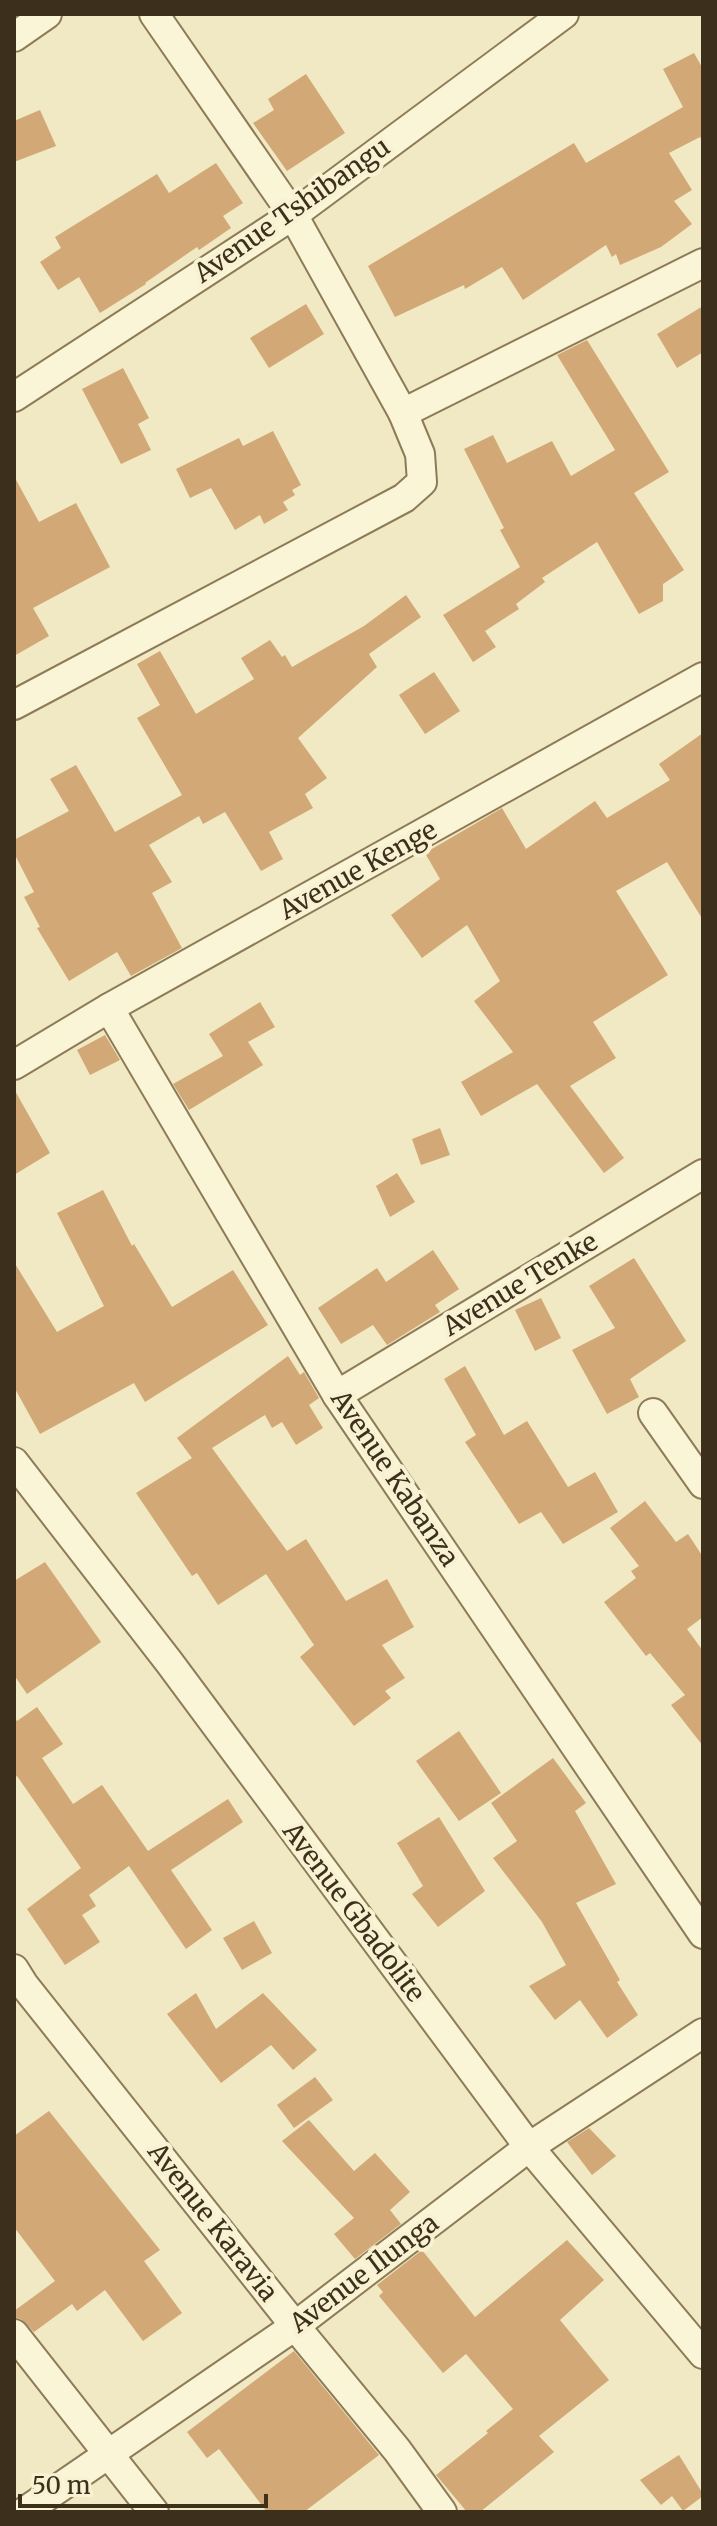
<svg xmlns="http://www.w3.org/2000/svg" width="717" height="2526" viewBox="0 0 717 2526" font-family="Merriweather,serif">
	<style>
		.building { fill: #d2a876 }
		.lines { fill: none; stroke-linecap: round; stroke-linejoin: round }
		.street-casing { stroke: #8d7b58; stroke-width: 32 }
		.street { stroke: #fbf5d7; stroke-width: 28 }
		.labels { text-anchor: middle; stroke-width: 8; stroke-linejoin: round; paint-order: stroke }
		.street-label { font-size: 26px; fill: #3c301d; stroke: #f8f2d3 }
	</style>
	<rect width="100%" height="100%" fill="#f1e9c3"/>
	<g class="building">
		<path d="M 694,53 L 703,69 L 703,143 L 700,137 L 669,153 L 692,190 L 674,201 L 692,224 L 661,247 L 620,265 L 616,254 L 612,257 L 606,245 L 523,300 L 502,267 L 465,289 L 464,285 L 395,317 L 368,266 L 574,143 L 586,163 L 683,107 L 663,69 Z"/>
		<path d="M 306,74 L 345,133 L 287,171 L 253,123 L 274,110 L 268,99 Z"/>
		<path d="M 40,110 L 56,146 L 14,162 L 14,121 Z"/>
		<path d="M 216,163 L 243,203 L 223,216 L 231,228 L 199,250 L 197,247 L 145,283 L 146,284 L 100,313 L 79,277 L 58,290 L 40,262 L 61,248 L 55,237 L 157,174 L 169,193 Z"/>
		<path d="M 306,304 L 324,334 L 269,368 L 250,338 Z"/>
		<path d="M 703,306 L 703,352 L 677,368 L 657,334 Z"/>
		<path d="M 587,340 L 669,472 L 634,493 L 684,570 L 663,584 L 663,601 L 639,614 L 597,542 L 542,578 L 545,582 L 516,604 L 519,609 L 485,631 L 496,647 L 473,662 L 443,615 L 520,567 L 500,530 L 504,528 L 464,449 L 493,435 L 507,463 L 552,441 L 571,476 L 615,450 L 557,355 Z"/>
		<path d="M 123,368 L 149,418 L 138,424 L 151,450 L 121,464 L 82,389 Z"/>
		<path d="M 273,431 L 301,485 L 292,490 L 295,495 L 283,502 L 288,510 L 264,524 L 260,515 L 235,530 L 211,488 L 190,498 L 176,469 L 239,438 L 243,446 Z"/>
		<path d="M 14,476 L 39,522 L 76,503 L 110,567 L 33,608 L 49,636 L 14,656 Z"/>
		<path d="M 406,595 L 421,617 L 369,654 L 377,667 L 298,738 L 327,778 L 305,794 L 313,808 L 269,832 L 283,859 L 261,871 L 225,812 L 203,824 L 199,816 L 149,845 L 172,882 L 152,893 L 182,948 L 131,976 L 117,952 L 69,981 L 37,928 L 40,927 L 24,897 L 34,892 L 14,853 L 14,840 L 69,811 L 50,779 L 76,765 L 115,832 L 182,795 L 137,718 L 160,705 L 137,664 L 160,651 L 196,714 L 254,679 L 241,658 L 270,640 L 282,657 L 285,655 L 292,667 L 364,626 Z"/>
		<path d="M 434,672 L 460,711 L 425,734 L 399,695 Z"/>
		<path d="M 703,733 L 703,920 L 667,862 L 616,891 L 668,975 L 593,1022 L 616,1058 L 570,1086 L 624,1158 L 604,1173 L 537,1084 L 481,1116 L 461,1082 L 513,1052 L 474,1001 L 500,981 L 467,925 L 422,958 L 391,915 L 440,879 L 425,853 L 502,808 L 526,849 L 595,801 L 607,818 L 670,780 L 659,764 Z"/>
		<path d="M 260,1002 L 275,1027 L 248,1042 L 263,1065 L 189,1110 L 173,1084 L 223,1056 L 209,1034 Z"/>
		<path d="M 105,1035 L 120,1060 L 90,1075 L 77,1050 Z"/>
		<path d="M 14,1089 L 50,1153 L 14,1175 Z"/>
		<path d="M 440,1128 L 450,1155 L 421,1165 L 412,1139 Z"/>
		<path d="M 397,1173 L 415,1202 L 390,1217 L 376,1186 Z"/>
		<path d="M 103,1190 L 132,1246 L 134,1244 L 172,1307 L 233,1270 L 268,1325 L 145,1402 L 134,1383 L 40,1434 L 14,1387 L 14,1262 L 57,1332 L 104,1306 L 57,1213 Z"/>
		<path d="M 433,1250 L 459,1289 L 435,1305 L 440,1312 L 387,1345 L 373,1325 L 341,1344 L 318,1308 L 377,1268 L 386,1282 Z"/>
		<path d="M 634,1258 L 686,1341 L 630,1379 L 639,1397 L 607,1414 L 572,1350 L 615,1328 L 589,1286 Z"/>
		<path d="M 541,1298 L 561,1338 L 535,1351 L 515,1310 Z"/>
		<path d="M 288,1356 L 300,1375 L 304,1372 L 319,1398 L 309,1405 L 323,1428 L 296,1445 L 282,1422 L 272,1428 L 265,1415 L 212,1448 L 287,1551 L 306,1539 L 346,1601 L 387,1579 L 414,1627 L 382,1645 L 405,1678 L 385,1691 L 391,1698 L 354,1726 L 300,1657 L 314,1645 L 266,1574 L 218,1605 L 197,1573 L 192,1576 L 136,1493 L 192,1458 L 177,1438 Z"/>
		<path d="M 465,1366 L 504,1435 L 527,1421 L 568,1487 L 595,1472 L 618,1512 L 563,1544 L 541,1512 L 519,1524 L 465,1442 L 476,1435 L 444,1379 Z"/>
		<path d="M 645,1501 L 676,1542 L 688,1534 L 703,1557 L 703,1617 L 687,1629 L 703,1651 L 703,1746 L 671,1705 L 685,1695 L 650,1653 L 646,1656 L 604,1602 L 636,1578 L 631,1571 L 639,1566 L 610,1528 Z"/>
		<path d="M 45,1562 L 101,1642 L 27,1694 L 14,1675 L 14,1581 Z"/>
		<path d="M 37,1707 L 63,1744 L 42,1758 L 73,1804 L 102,1785 L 148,1851 L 228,1799 L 243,1822 L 171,1870 L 212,1930 L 186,1949 L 129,1866 L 89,1895 L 96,1906 L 82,1915 L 100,1942 L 65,1965 L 27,1909 L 81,1868 L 17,1776 L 14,1778 L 14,1717 L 17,1721 Z"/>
		<path d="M 459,1731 L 501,1793 L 459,1821 L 416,1761 Z"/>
		<path d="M 553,1758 L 586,1803 L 575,1811 L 616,1884 L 576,1903 L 620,1980 L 617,1982 L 638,2015 L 607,2038 L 580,2000 L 555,2020 L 529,1986 L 566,1965 L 542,1922 L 493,1858 L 517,1841 L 491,1803 Z"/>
		<path d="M 439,1817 L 485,1891 L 438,1927 L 412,1894 L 423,1886 L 397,1843 Z"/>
		<path d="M 254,1921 L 272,1953 L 242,1970 L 223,1938 Z"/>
		<path d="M 196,1993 L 216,2029 L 263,1993 L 317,2050 L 293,2070 L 271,2045 L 221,2083 L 167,2014 Z"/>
		<path d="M 315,2077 L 333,2100 L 294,2128 L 277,2105 Z"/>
		<path d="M 49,2111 L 160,2250 L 144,2261 L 182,2313 L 143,2341 L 105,2290 L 77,2311 L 72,2304 L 34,2332 L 21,2319 L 14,2317 L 14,2311 L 55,2281 L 14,2227 L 14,2136 Z"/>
		<path d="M 309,2120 L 354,2171 L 375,2153 L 410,2192 L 390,2210 L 401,2224 L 355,2259 L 334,2234 L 354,2218 L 282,2141 Z"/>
		<path d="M 589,2128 L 616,2156 L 592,2175 L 567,2142 Z"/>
		<path d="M 567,2240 L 604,2280 L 560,2320 L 609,2380 L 539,2436 L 554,2452 L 480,2512 L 467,2512 L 436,2475 L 488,2433 L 486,2431 L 513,2409 L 466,2354 L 443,2373 L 379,2296 L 383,2292 L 377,2285 L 422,2250 L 475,2317 Z"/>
		<path d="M 294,2351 L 379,2455 L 304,2512 L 267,2512 L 219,2449 L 207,2458 L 187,2432 Z"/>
		<path d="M 679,2455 L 703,2494 L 703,2496 L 683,2511 L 672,2496 L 661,2505 L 640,2480 Z"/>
	</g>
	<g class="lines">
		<g class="street-casing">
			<g id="street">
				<path d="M 14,37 L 47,14"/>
				<path d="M 14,397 L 293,215 L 564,14"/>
				<path d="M 403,413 L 703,263"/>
				<path d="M 14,705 L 404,498 L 422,482 L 420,454 L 403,413 L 293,215 L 154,14"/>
				<path d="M 109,1008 L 337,1395 L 703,1934"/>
				<path d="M 14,1065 L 109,1008 L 703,677"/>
				<path d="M 337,1395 L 703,1174"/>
				<path d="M 653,1413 L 703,1484"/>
				<path d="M 14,1462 L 169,1662 L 529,2147 L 703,2354"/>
				<path d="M 14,1969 L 24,1985 L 295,2326 L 397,2450 L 442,2512"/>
				<path d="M 14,2334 L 154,2512"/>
				<path d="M 24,2512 L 295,2326 L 529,2147 L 703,2033"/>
			</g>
		</g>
		<use href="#street" class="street"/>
	</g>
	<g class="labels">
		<g class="street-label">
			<text transform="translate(292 210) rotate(-35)" y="9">Avenue Tshibangu</text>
			<text transform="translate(358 870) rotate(-29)" y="9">Avenue Kenge</text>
			<text transform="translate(520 1284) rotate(-31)" y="9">Avenue Tenke</text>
			<text transform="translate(395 1478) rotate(56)" y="9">Avenue Kabanza</text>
			<text transform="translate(354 1912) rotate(53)" y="9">Avenue Gbadolite</text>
			<text transform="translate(213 2222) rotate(52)" y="9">Avenue Karavia</text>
			<text transform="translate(364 2273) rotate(-37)" y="9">Avenue Ilunga</text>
		</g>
	</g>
	<rect width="717" height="2526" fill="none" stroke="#3c301d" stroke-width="32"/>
	<path d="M20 2494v12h246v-12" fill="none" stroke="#3c301d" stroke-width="4"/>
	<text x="32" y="2494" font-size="24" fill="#3c301d" stroke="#f8f2d3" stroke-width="6" paint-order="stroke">50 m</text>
</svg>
